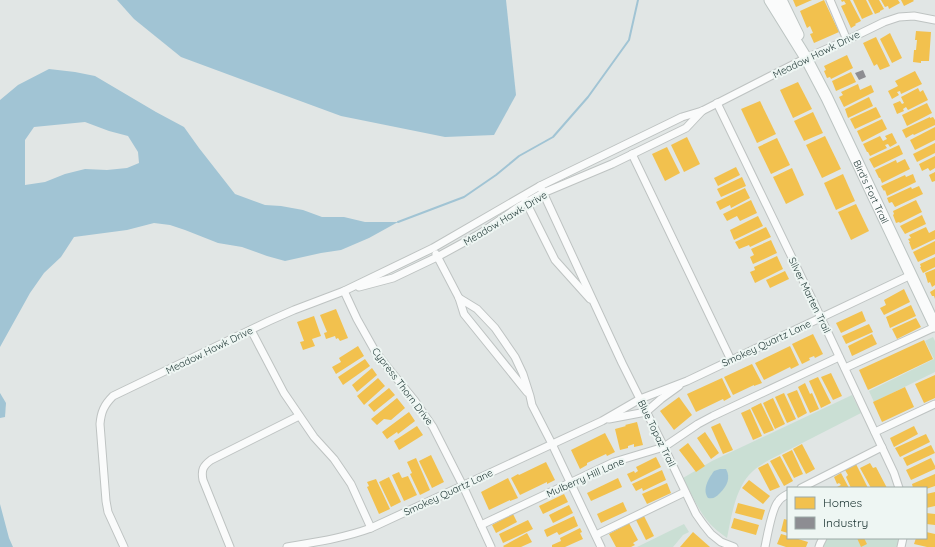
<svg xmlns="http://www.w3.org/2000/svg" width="935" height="547" viewBox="0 0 935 547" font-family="Quicksand,sans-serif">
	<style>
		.green { fill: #cadfd4 }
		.water { fill: #a1c4d4; fill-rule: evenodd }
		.homes { fill: #f2c14e }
		.industry { fill: #8d8d92 }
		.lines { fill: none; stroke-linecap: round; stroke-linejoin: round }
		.stream { stroke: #a1c4d4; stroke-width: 2 }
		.street-casing { stroke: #bec3c2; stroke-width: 9 }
		.secondary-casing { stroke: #bcc4c2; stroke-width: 13 }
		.street { stroke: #fafbfb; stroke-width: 7 }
		.secondary { stroke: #fafbfb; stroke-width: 11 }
		.labels { text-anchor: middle; stroke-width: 4; stroke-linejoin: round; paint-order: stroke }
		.street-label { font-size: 10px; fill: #203836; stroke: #eef6f3 }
	</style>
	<rect width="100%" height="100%" fill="#e1e6e5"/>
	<g class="green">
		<path d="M 933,337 L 935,341 L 935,372 L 874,402 L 869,391 L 934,359 L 925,341 Z"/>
		<path d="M 852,395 L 861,413 L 769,460 C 762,464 754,469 749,475 C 735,491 731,518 727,538 C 720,533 712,527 706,519 C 697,507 690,492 683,478 L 712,461 Z"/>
		<path d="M 684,524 L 689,532 L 683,535 L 673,547 L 637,547 Z"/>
		<path d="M 828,538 L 899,538 L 897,547 L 823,547 L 826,541 Z"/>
	</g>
	<g class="water">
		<path d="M 117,0 L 506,0 L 516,95 L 494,135 L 445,137 L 341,116 L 181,57 L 134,19 Z"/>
		<path d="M 49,69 L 75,72 L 95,76 L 156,112 L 184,127 L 199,148 L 235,194 L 265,205 L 281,206 L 303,210 L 322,217 L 344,217 L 365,222 L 398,222 L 369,238 L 341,250 L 321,253 L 285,261 L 267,256 L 242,247 L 218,243 L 185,230 L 170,225 L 154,223 L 127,230 L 74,237 L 61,257 L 44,273 L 30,293 L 0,347 L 0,100 L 18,85 ZM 85,122 L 109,131 L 128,136 L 138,152 L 139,163 L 127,168 L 107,170 L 85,169 L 65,174 L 45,182 L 25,185 L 25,140 L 34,127 Z"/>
		<path d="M 0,393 L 6,403 L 5,417 L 0,418 Z"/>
		<path d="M 720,469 L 726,469 C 731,478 727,486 720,493 C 716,497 714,499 708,498 C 702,490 708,479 714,471 Z"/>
		<path d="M 0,504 L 9,538 L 13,547 L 0,547 Z"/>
	</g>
	<g class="homes">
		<path d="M 793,0 L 812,0 L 796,7 Z"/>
		<path d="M 824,0 L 839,32 L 814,43 L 810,34 L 813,33 L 810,26 L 807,28 L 800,11 Z"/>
		<path d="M 841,0 L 850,0 L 861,21 L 855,24 L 856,25 L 851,28 L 841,6 L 846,4 L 844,1 L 842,2 Z"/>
		<path d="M 853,0 L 866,0 L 873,14 L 862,19 Z"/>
		<path d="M 868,0 L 879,0 L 884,9 L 880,11 L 880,12 L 875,14 Z"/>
		<path d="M 881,0 L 898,0 L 900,3 L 889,9 L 888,6 L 885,7 Z"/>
		<path d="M 901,0 L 913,0 L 914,1 L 904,6 Z"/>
		<path d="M 916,31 L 931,32 L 929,61 L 921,61 L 921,63 L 913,62 L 914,50 L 916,50 L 917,40 L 915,40 Z"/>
		<path d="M 890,33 L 902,58 L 892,63 L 880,39 Z"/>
		<path d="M 876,37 L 890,66 L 880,70 L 877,64 L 874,66 L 863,43 Z"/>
		<path d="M 847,55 L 853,68 L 831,79 L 830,77 L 827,78 L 824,71 L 826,70 L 824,66 Z"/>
		<path d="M 915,71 L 922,84 L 901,94 L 900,91 L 897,92 L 899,95 L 892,99 L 888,91 L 898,86 L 895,81 Z"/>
		<path d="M 851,72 L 856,82 L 836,91 L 832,81 Z"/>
		<path d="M 798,82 L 812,109 L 793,118 L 780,90 Z"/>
		<path d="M 858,84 L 860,90 L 871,85 L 874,92 L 844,107 L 839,97 L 843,95 L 841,92 Z"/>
		<path d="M 918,88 L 920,92 L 923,90 L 928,100 L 908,110 L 906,107 L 903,109 L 904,111 L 897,114 L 893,104 L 900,101 L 902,104 L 904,103 L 901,97 Z"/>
		<path d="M 869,97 L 873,106 L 848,118 L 845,109 Z"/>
		<path d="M 760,101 L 776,134 L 757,143 L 741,109 Z"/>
		<path d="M 927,103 L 932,113 L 907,126 L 902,115 Z"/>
		<path d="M 876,107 L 881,117 L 855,129 L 850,119 Z"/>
		<path d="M 813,112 L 823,133 L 804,141 L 794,121 Z"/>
		<path d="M 930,117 L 930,118 L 933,117 L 935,120 L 935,125 L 914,135 L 913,134 L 906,138 L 902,130 Z"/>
		<path d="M 882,119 L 887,129 L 862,142 L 857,131 Z"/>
		<path d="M 935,127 L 935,140 L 915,150 L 910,140 Z"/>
		<path d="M 892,133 L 897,143 L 890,147 L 888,144 L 885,145 L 887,148 L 870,156 L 868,152 L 867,152 L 863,144 L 880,136 L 883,141 L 887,139 L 885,136 Z"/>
		<path d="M 825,136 L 841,169 L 822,178 L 806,145 Z"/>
		<path d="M 687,137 L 700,164 L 684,172 L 671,145 Z"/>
		<path d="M 777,138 L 790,165 L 771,174 L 758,147 Z"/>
		<path d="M 935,143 L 935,153 L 917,162 L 913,154 Z"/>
		<path d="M 899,145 L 903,154 L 874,168 L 869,159 Z"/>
		<path d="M 667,147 L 680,173 L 665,181 L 652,154 Z"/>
		<path d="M 935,156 L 935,168 L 930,171 L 928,168 L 922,171 L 919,164 Z"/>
		<path d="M 905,159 L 910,169 L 882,183 L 880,178 L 879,178 L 875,170 L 896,160 L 897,163 Z"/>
		<path d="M 736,167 L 740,175 L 718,186 L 714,178 Z"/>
		<path d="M 792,168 L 804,195 L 786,204 L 773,177 Z"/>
		<path d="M 935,172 L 935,181 L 932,182 L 929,175 Z"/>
		<path d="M 843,174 L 855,201 L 836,210 L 824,183 Z"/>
		<path d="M 913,174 L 916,182 L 887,196 L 885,190 L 884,191 L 881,186 L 905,175 L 906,177 Z"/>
		<path d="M 742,177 L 746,186 L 721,197 L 717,189 Z"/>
		<path d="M 919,186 L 923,194 L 895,207 L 892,202 L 889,203 L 887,198 L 911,187 L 912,189 Z"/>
		<path d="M 745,188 L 750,198 L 731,208 L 730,205 L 720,210 L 716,202 Z"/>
		<path d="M 751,200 L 757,213 L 740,221 L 737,216 L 727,221 L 723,214 Z"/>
		<path d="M 916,200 L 922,212 L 900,223 L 899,222 L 896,223 L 893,215 L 894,214 L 893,211 Z"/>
		<path d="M 856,204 L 869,231 L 851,240 L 838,212 Z"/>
		<path d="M 922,215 L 926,224 L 905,234 L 900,226 Z"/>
		<path d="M 758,216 L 763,226 L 734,240 L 730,230 Z"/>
		<path d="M 766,227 L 771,237 L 750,247 L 749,245 L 739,249 L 735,242 Z"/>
		<path d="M 926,227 L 929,233 L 935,230 L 935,239 L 912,250 L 909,242 L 910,242 L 908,239 L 911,238 L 909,235 Z"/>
		<path d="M 771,240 L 777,253 L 753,264 L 750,257 L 754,255 L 751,249 Z"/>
		<path d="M 935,241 L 935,254 L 918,262 L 913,252 Z"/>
		<path d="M 777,256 L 783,269 L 755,283 L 750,272 L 755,270 L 754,267 Z"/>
		<path d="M 935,257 L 935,267 L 923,273 L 920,267 L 921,267 L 920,264 Z"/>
		<path d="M 935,269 L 935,285 L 932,287 L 930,282 L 928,283 L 925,273 Z"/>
		<path d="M 785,271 L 789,279 L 770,288 L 766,280 Z"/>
		<path d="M 904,289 L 910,302 L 884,315 L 880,308 L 886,305 L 884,300 Z"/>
		<path d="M 935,289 L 935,299 L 934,296 L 932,296 L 930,292 Z"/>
		<path d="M 911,305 L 916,316 L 890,328 L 886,317 Z"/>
		<path d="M 336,309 L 348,338 L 340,341 L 338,338 L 336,339 L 335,336 L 326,339 L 324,333 L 327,332 L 320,315 Z"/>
		<path d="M 862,311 L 866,321 L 841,333 L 836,323 Z"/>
		<path d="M 314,316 L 321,336 L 312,339 L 315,346 L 303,350 L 300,342 L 304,341 L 297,322 Z"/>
		<path d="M 916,318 L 921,327 L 897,339 L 892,329 Z"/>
		<path d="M 869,324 L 873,332 L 846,344 L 842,336 Z"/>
		<path d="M 813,334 L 823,354 L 815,358 L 814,356 L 809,358 L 810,360 L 802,364 L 792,344 Z"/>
		<path d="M 872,334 L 877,344 L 852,356 L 848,346 Z"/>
		<path d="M 924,340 L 933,359 L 868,390 L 859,370 Z"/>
		<path d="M 358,346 L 364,356 L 336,374 L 332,367 L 341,362 L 339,358 Z"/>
		<path d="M 790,346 L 799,365 L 791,369 L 790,367 L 764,380 L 755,363 Z"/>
		<path d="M 365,359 L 370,366 L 343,385 L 338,377 Z"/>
		<path d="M 752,364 L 762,383 L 754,386 L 754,385 L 733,395 L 724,377 Z"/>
		<path d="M 372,368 L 377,375 L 357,392 L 352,385 Z"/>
		<path d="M 831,373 L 842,396 L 833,400 L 821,377 Z"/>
		<path d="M 935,375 L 935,398 L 924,403 L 915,384 Z"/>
		<path d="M 818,377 L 831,403 L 821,408 L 809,381 Z"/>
		<path d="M 378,378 L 385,386 L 364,405 L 357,396 Z"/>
		<path d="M 722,378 L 731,397 L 724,401 L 723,399 L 696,412 L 687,394 Z"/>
		<path d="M 805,383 L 810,394 L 812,393 L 819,409 L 810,413 L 798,387 Z"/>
		<path d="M 905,387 L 914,407 L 882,422 L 873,402 Z"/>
		<path d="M 389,388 L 395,395 L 374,412 L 368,405 Z"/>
		<path d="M 797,390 L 807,413 L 798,418 L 787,394 Z"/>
		<path d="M 784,393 L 796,419 L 787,423 L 775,397 Z"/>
		<path d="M 679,397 L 692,415 L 674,430 L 660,411 Z"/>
		<path d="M 397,398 L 405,408 L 391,420 L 384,419 L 377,425 L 371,419 Z"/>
		<path d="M 773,398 L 785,424 L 775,429 L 763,403 Z"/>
		<path d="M 761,403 L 774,430 L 764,434 L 751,408 Z"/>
		<path d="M 750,409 L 762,436 L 753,440 L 741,413 Z"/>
		<path d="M 409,412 L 415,421 L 398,434 L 397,432 L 387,439 L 382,432 Z"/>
		<path d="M 637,422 L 643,445 L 634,447 L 634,444 L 628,446 L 628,448 L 620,450 L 615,429 L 626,426 L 625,425 Z"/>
		<path d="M 720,423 L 733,450 L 723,454 L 711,427 Z"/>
		<path d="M 417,426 L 423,435 L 399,450 L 394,441 Z"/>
		<path d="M 914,426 L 918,434 L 894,447 L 890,438 Z"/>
		<path d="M 705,432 L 719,453 L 711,459 L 697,438 Z"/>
		<path d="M 605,433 L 615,452 L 607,456 L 606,454 L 587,463 L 587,465 L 580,469 L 571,450 Z"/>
		<path d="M 926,434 L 930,442 L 900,457 L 895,448 Z"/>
		<path d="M 688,443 L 705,466 L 696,472 L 679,450 Z"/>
		<path d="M 802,444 L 815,469 L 806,474 L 793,449 Z"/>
		<path d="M 931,445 L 935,453 L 907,466 L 903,458 Z"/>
		<path d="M 792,450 L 803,474 L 794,478 L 782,455 Z"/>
		<path d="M 431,455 L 444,482 L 432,488 L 419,461 Z"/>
		<path d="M 780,456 L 793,481 L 784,486 L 770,461 Z"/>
		<path d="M 656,457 L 661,467 L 631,482 L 627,474 L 634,471 L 635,473 L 638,471 L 636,467 Z"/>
		<path d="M 416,458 L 430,490 L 420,495 L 410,474 L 412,473 L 407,462 Z"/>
		<path d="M 931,458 L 935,466 L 935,469 L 911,480 L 906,470 Z"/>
		<path d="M 546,462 L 555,480 L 547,484 L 547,482 L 520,495 L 511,478 L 518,474 L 519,475 Z"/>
		<path d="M 768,463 L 780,487 L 770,491 L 758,468 Z"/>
		<path d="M 870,463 L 873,468 L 876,467 L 887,488 L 871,488 L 860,468 Z"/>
		<path d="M 856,464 L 868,488 L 851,488 L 846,477 L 848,475 L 845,470 Z"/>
		<path d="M 662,470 L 666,480 L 643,491 L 642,488 L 636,491 L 632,484 Z"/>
		<path d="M 399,472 L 402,478 L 408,476 L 417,495 L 404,501 L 392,475 Z"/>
		<path d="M 841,473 L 849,488 L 835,488 L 841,485 L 839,483 L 837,484 L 834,477 Z"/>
		<path d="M 935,474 L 935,486 L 926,489 L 926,488 L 913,488 L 912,484 Z"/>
		<path d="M 389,477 L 401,502 L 391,507 L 379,482 Z"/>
		<path d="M 508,478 L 518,498 L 510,501 L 510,500 L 489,510 L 481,492 Z"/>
		<path d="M 618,478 L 622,487 L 591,501 L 587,493 Z"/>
		<path d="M 376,479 L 390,509 L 379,514 L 367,487 L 369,486 L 367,482 Z"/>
		<path d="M 749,480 L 770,496 L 763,504 L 742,488 Z"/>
		<path d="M 667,483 L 671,493 L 647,504 L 642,494 Z"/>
		<path d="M 935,492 L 935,506 L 926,508 L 926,494 Z"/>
		<path d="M 564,494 L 568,502 L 543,514 L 539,506 Z"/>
		<path d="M 623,502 L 627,511 L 601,523 L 597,514 Z"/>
		<path d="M 738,503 L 765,510 L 762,520 L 735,513 Z"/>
		<path d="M 569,505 L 573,513 L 553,523 L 549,515 Z"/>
		<path d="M 926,513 L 935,514 L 935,525 L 926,524 Z"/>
		<path d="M 513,514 L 517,522 L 496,533 L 492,525 Z"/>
		<path d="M 574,516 L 578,526 L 559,535 L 557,532 L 547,537 L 544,530 Z"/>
		<path d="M 644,516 L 654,536 L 646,540 L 636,520 Z"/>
		<path d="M 734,518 L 759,525 L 756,535 L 731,528 Z"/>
		<path d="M 784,519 L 788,520 L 788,533 L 781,531 Z"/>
		<path d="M 528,520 L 533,529 L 503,543 L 499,534 Z"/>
		<path d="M 629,523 L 638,540 L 633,543 L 635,545 L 631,547 L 616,547 L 609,534 Z"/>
		<path d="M 580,528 L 582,532 L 580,533 L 583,539 L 565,547 L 552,547 L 552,545 L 561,541 L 560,538 Z"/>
		<path d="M 693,532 L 710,547 L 680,547 Z"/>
		<path d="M 926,532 L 935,534 L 935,547 L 927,547 L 914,544 L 916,538 L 926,538 Z"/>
		<path d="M 527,533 L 532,542 L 521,547 L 504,547 L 503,546 Z"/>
		<path d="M 781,534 L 788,536 L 788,538 L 795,538 L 808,542 L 806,547 L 786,547 L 777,544 Z"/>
		<path d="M 857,538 L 864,538 L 867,544 L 861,547 Z"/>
	</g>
	<path class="industry" d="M 863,70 L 866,77 L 859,80 L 855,73 Z"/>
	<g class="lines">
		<path class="stream" d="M 398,222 L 464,197 L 496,175 L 519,156 L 553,137 L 588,97 L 629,40 L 638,0"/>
		<g class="street-casing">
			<g id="street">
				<path d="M 830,0 L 847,40"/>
				<path d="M 717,103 L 814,303 L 894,473 L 899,488"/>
				<path d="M 632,154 L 731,360"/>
				<path d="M 540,186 L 622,363 L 664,447 L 696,514 L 703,524 L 711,534 L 721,542 L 734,547"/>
				<path d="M 524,198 L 555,260 L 590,299"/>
				<path d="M 436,254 L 459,298 L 464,314 L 527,392"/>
				<path d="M 359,287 L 393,278 L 437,257 L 481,233 L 520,206 L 543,193 L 612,164 L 686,128 L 702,111"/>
				<path d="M 344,291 L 357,319 L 375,351 L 385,364 L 415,401 L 433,427 L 463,486 L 491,547"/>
				<path d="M 459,298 L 477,309 L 495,328 L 515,357 L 523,374 L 530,396 L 532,405 L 552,444 L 601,547"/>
				<path d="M 251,330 L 284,393 L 314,437 L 334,459 L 351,484 L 371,528"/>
				<path d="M 845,368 L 935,327"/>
				<path d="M 609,419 L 646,412 L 661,399 L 679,386"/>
				<path d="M 875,432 L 935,404"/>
				<path d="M 801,488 L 882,447"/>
				<path d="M 481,525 L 614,462 L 664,447 L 698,424 L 713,416 L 839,357"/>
				<path d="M 596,535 L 685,492"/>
				<path d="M 124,547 L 108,512 L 106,501 L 100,424 C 101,412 104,405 113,396 L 269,321 L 294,310 L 344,291 L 433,248 L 540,186 L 682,117 L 702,111 L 806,58 L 847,40 L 884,22 L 899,17 L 914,16 L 935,20"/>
				<path d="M 230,547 L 203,480 C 201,470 203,466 211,460 L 299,416"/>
				<path d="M 287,547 C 316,542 344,538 371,528 L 602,421 L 640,399 L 687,381 L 911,275"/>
				<path d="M 765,547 C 767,537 772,508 778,502 C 780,498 784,496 788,494"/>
				<path d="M 819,547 L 820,544 L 823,538"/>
				<path d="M 901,547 L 903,538"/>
			</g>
		</g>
		<g class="secondary-casing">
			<g id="secondary">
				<path id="s1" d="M 770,0 L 806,58 L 827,98 L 935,326"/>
				<path d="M 781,0 L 798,35"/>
			</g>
		</g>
		<use href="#street" class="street"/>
		<use href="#secondary" class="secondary"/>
	</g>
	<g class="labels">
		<g class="street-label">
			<text transform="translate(816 54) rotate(-26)" y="4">Meadow Hawk Drive</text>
			<text dy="4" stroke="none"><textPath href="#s1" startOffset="217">Bird's Fort Trail</textPath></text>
			<text transform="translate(505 218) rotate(-31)" y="4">Meadow Hawk Drive</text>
			<text transform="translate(810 295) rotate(64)" y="4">Silver Marten Trail</text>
			<text transform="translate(766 343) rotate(-25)" y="4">Smokey Quartz Lane</text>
			<text transform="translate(209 350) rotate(-26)" y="4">Meadow Hawk Drive</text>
			<text transform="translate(403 386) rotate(53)" y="4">Cypress Thorn Drive</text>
			<text transform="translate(657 433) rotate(64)" y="4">Blue Topaz Trail</text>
			<text transform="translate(585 477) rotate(-24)" y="4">Mulberry Hill Lane</text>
			<text transform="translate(448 492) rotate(-25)" y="4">Smokey Quartz Lane</text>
		</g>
	</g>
	<rect x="787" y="487" width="140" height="52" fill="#eef6f3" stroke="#9caaa7"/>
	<rect x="795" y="497" width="20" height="12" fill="#f2c14e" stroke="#9caaa7"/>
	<text x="823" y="507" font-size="12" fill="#203836">Homes</text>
	<rect x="795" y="517" width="20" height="12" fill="#8d8d92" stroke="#9caaa7"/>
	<text x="823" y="527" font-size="12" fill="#203836">Industry</text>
</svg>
